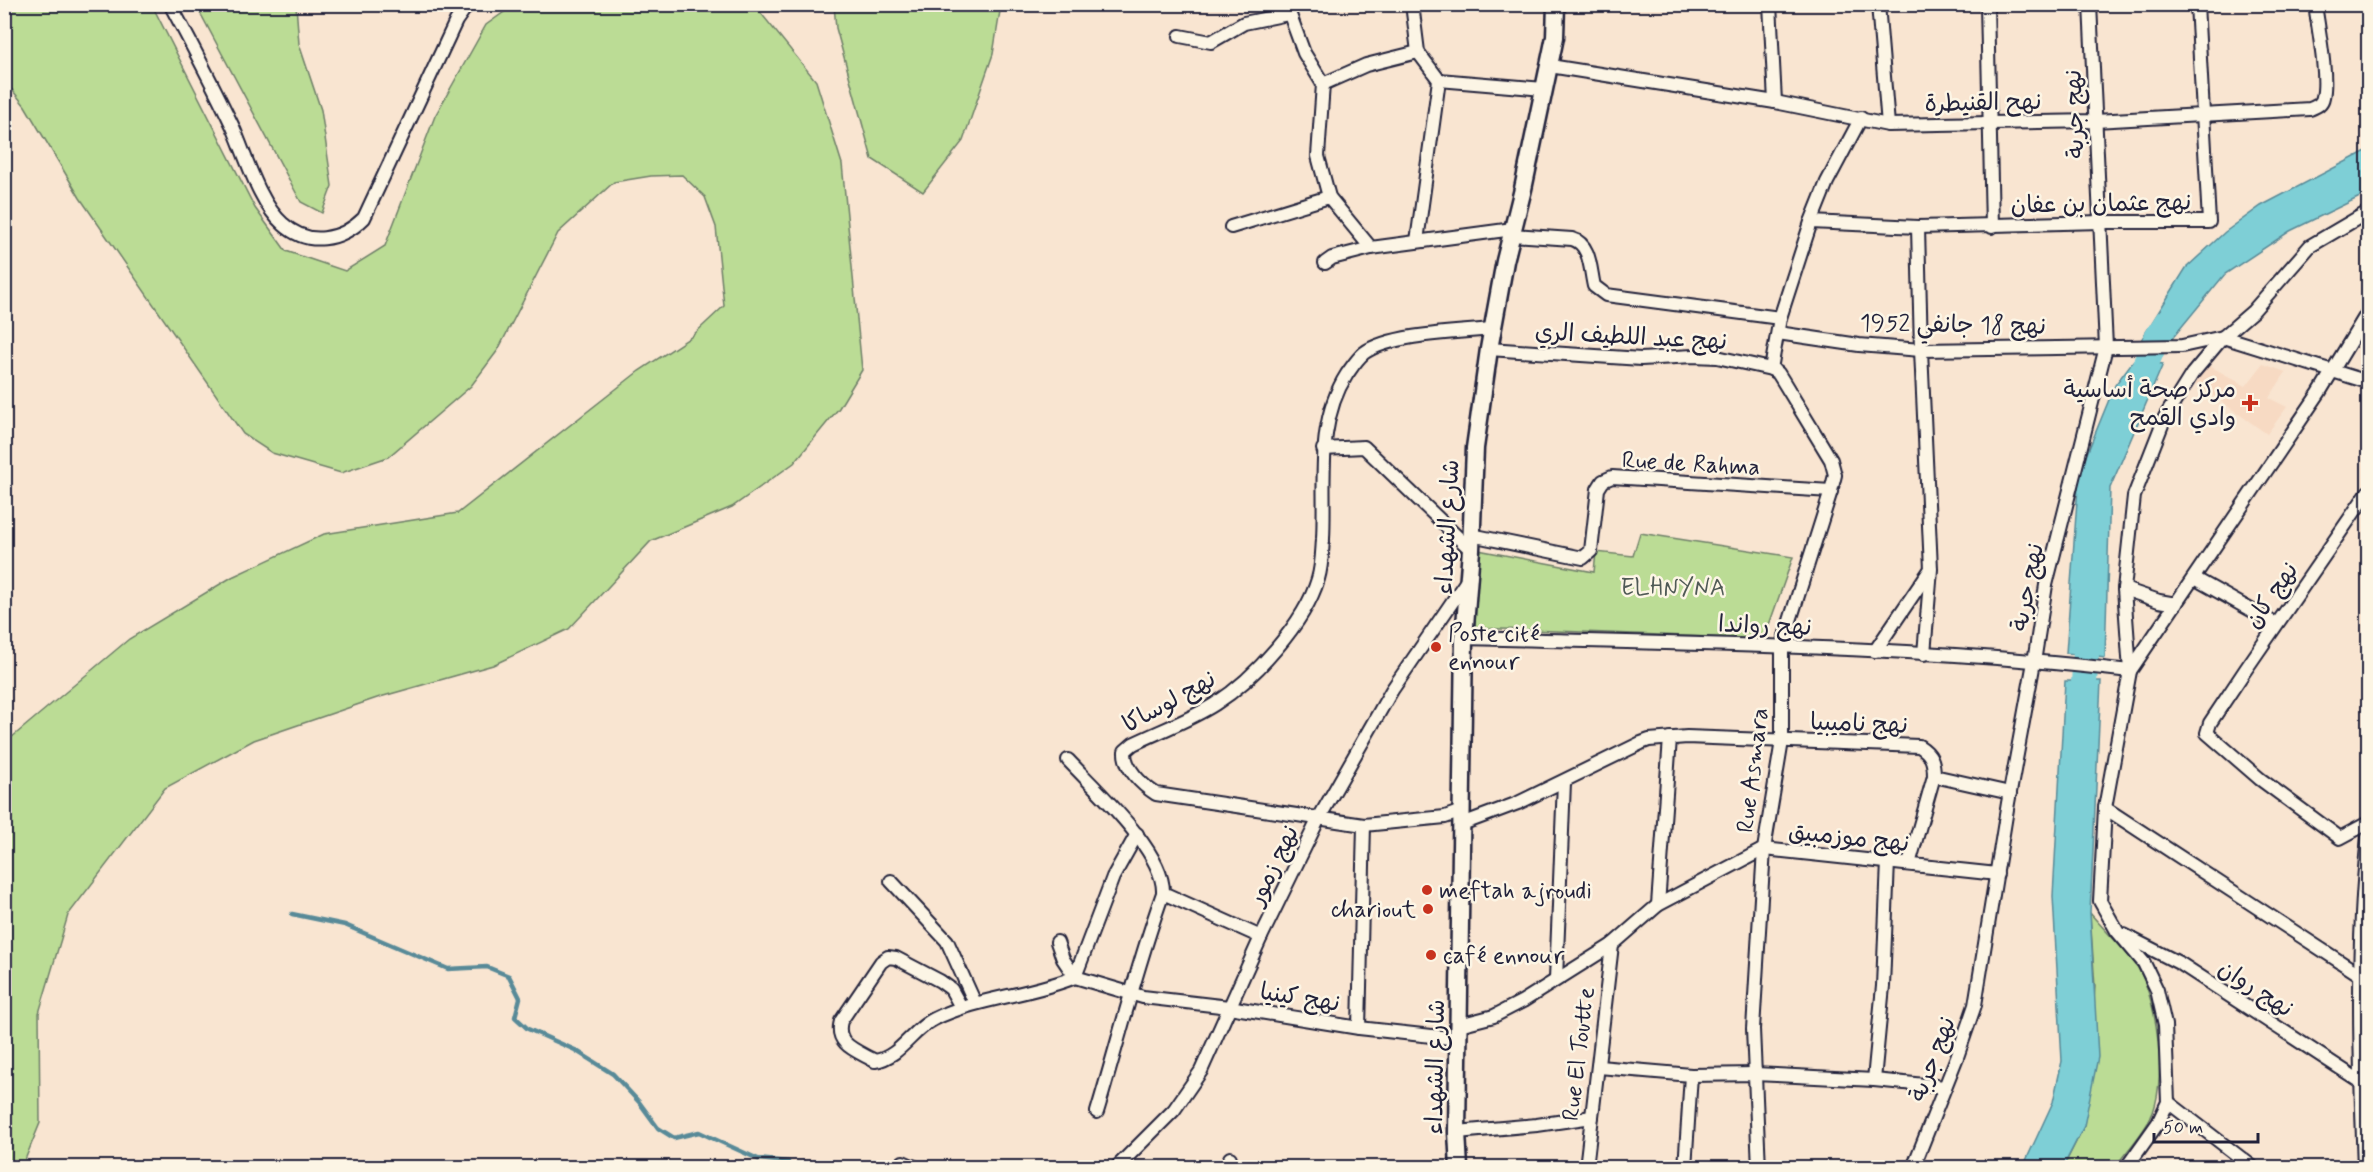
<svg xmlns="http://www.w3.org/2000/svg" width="2373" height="1172" viewBox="0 0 2373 1172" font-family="Mynerve,'Playpen Sans Arabic',sans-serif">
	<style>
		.built { fill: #f7dac3 }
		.green { fill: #bbdc95; stroke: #6e7f68; stroke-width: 1.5 }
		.water { fill: #7ecfd6; stroke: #598a98; stroke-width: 1.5 }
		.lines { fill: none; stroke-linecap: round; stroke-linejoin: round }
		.stream { stroke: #598a98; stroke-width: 4.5 }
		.river { stroke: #7ecfd6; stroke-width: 26 }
		.minor-casing { stroke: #22223b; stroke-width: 16 }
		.secondary-casing { stroke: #22223b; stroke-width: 21 }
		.minor { stroke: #fcf5e5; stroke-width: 12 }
		.secondary { stroke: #fcf5e5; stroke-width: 16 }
		.poi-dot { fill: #c8321e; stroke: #fcf5e5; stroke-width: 2 }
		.labels { text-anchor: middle; stroke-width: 5; stroke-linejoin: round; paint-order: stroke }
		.street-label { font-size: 24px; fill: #22223b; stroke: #fcf5e5 }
		.poi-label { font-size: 24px; fill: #22223b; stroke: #fcf5e5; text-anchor: start }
		.park-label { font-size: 24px; fill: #505a56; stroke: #fcf5e5 }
	</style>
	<rect width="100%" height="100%" fill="#f9e5d1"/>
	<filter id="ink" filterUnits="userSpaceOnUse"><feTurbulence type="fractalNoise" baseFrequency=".0167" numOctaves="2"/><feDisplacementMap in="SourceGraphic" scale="12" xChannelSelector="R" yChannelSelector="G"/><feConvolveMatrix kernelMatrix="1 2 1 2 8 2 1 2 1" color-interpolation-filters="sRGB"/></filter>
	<g filter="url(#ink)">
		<path class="built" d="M 2263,364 L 2286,372 L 2269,398 L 2287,407 L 2267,434 L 2195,383 L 2208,365 L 2246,386 Z"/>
		<g class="green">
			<path d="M 749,4 L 756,7 L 816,81 L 842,164 L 862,370 L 839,408 L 794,463 L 732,507 L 651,541 L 569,629 L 493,665 L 380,697 L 254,740 L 165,788 L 68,915 L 39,1013 L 40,1123 L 22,1167 L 5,1167 L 5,743 L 129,639 L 232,577 L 324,534 L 458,513 L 639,371 L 691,337 L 724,306 L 716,227 L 705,197 L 682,175 L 651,176 L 614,182 L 558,233 L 498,350 L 471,386 L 388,457 L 341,473 L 272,453 L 243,434 L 80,198 L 25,106 L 5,81 L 5,5 L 152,5 L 255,208 L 286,251 L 345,271 L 385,246 L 435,116 L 486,25 L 514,5 Z"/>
			<path d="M 196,5 L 296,5 L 299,44 L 321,110 L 332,186 L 322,213 L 301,202 Z"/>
			<path d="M 834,5 L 1001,5 L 993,54 L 963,141 L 923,192 L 872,159 L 836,28 Z"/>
			<path d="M 1640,533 L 1793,557 L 1764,639 L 1475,628 L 1478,550 L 1594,572 L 1596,552 L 1633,556 Z"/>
			<path d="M 2090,913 C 2104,930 2127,951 2138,968 C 2158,1001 2168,1085 2150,1119 C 2141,1136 2126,1152 2115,1167 L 2063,1168 L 2084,1126 L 2095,987 Z"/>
		</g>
		<g class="water">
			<path d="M 2368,150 L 2368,193 L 2290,231 L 2225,274 L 2170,341 L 2141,340 L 2186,268 L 2225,232 L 2261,206 Z"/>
			<path d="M 2133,361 L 2163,364 L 2110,488 L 2105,658 L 2066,653 L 2079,473 L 2115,385 Z"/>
			<path d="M 2065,681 L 2101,681 L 2090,913 L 2098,1057 L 2084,1126 L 2063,1167 L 2023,1167 L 2053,1102 L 2062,1061 L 2053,896 Z"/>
		</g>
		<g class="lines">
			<path class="stream" d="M 292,914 L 345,925 L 448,969 L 487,967 L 509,976 L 520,998 L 515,1017 L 528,1029 L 575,1050 L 613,1074 L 639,1102 L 658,1128 L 674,1138 L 699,1132 L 758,1159 L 788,1162"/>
			<g class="river">
				<path d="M 2132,395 L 2157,338 L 2167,322"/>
				<path d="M 2082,714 L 2088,621"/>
			</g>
			<g class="minor-casing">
				<g id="minor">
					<path d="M 170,4 C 192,45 213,85 233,127 C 246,156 259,203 283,224 C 308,247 341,241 364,218 L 456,21 L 468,4"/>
					<path d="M 1286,4 L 1304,53 L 1323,84 L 1318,156 L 1329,197 L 1371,248"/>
					<path d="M 1412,4 L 1418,52 L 1439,80 L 1417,241"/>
					<path d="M 1770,4 L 1775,102"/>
					<path d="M 1878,4 L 1888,125"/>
					<path d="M 1987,4 L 1992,227"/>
					<path d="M 1180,36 L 1211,42 L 1244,23 L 1288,14"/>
					<path d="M 1550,66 L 1775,102 L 1888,125 L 2095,121 L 2310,109 C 2317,106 2322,104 2323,97 C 2328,77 2318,27 2315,4"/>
					<path d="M 1439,80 L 1544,89"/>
					<path d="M 1323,84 L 1366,65 L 1418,52"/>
					<path d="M 1811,222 L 1918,227 L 2101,222 L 2209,222 L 2197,4"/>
					<path d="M 1231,227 L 1329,197"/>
					<path d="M 1918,227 L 1921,350 L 1931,569 L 1924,654"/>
					<path d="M 1512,235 L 1572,239 C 1591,244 1590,270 1594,286 L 1606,295 L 1780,318"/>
					<path d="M 1325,263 L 1332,258 L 1371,248 L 1513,229"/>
					<path d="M 1778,333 L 1859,345 L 1921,350 L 2182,346 L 2223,337 L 2368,382"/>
					<path d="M 1489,349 L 1641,359 L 1693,356 L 1717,357 L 1771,369 L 1778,373 L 1783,381 L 1831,460 L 1835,475 L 1831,491 L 1782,646 L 1782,741 L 1764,849 L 1753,1029 L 1759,1168"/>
					<path d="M 1771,369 L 1780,318 L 1811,222 L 1827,182 L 1861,118"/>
					<path d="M 1323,449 L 1364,447 L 1471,550"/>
					<path d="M 2368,492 L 2246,669 L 2210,723 L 2207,733 L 2260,779 L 2340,838 L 2368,823"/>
					<path d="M 1471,535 L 1583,558 L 1591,551 L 1598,489 L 1603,481 L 1612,477 L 1831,491"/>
					<path d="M 2194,578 L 2276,624"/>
					<path d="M 2124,589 L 2159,601 L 2176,604"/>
					<path d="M 1464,638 C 1686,644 1910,645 2130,671 L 2319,393 L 2368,312"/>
					<path d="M 1875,651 L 1930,570"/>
					<path d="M 1068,760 C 1096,790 1165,852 1163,893 L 1261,937"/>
					<path d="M 1934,776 L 2010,793"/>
					<path d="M 2105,808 L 2365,978"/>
					<path d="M 1462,811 L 1445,817 L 1364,825 L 1156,794 C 1142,785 1124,768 1125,751 L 1133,744 C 1160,731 1190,720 1215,704 C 1254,679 1305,623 1318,579 C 1322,566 1322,552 1323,539 C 1326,483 1315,424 1347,374 C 1352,367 1357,359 1364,353 C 1389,334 1461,332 1493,329"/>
					<path d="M 1462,824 L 1518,803 L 1641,743 L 1649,740 L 1687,737 L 1919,746 C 1932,754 1934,762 1934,776 L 1909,864"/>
					<path d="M 891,881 L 947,941 L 975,1003"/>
					<path d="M 1658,905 L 1670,738"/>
					<path d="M 2124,935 L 2181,964 L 2366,1085"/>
					<path d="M 1057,942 L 1063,959 L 1075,977 L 1143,997 L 1229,1007 L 1359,1028 L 1364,825"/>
					<path d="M 1556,979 L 1564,782"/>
					<path d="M 961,1007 L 951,989 L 940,981 L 896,958 L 888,957 L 881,962 L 841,1021 C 834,1045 858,1051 875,1061 C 900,1057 912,1030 934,1019 C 979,997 1029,996 1075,977 L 1113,877 L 1137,834"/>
					<path d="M 1459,1025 L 1494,1016 L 1523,1001 L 1612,945 L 1658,905 L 1764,849 L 1997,874"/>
					<path d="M 1359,1028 L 1459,1039"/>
					<path d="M 1599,1067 L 1691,1075 L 1755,1074 L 1874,1080 L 1945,1087"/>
					<path d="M 1874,1080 L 1883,986 L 1888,861"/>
					<path d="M 2168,1102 L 2254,1168"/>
					<path d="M 1097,1112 C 1119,1039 1137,965 1163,893"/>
					<path d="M 1457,1132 L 1537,1125 L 1592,1117"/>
					<path d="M 1230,1158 L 1231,1168"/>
					<path d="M 903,1162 L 917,1168"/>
					<path d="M 1116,1168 L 1174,1110 L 1201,1071 L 1261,937 L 1319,818 L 1392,690 L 1468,579"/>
					<path d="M 1586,1168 L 1612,945"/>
					<path d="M 1685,1168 L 1691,1075"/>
					<path d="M 1913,1168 L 1957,1057 L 1975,1005 L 2008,803 L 2034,662 L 2046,585 L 2106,347 L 2090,4"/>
					<path d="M 2126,1168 L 2158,1123 L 2168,1102 L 2165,1025 L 2157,990 L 2144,963 L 2117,931 L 2100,901 L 2105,808 L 2130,671 L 2124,589 L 2134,496 L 2165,417 L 2192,374 L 2223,337 L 2253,311 L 2310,246 L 2368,212"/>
					<path d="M 2364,1168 C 2360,1059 2356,946 2368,837"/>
				</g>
			</g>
			<g class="secondary-casing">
				<path id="secondary" d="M 1459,1168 L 1457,1132 L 1464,638 L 1471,550 L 1475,448 L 1489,349 L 1505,261 L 1523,189 L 1555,37 L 1556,4"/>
			</g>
			<use href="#minor" class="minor"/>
			<use href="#secondary" class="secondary"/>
		</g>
	</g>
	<g class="poi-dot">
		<path d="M2247 394h6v6h6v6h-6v6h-6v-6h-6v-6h6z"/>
		<circle cx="1436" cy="647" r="6"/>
		<circle cx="1427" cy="890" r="6"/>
		<circle cx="1428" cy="909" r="6"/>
		<circle cx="1431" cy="955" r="6"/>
	</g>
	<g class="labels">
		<g class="street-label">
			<text transform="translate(1983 102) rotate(-1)" y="8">نهح القنيطرة</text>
			<text transform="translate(2074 114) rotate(-92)" y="8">نهج جربة</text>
			<text transform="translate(2101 203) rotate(-1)" y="8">نهج عثمان بن عفان</text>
			<text transform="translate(1953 324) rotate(1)" y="8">نهج 18 جانفي 1952</text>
			<text transform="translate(1631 336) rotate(3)" y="8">نهج عبد اللطيف الري</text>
			<text transform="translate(1691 463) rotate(3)" y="8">Rue de Rahma</text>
			<text transform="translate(1447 527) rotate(-87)" y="8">شارع الشهداء</text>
			<text transform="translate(2027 587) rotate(-79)" y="8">نهج جربة</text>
			<text transform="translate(2271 595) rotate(-55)" y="8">نهج كان</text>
			<text transform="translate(1765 625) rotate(2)" y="8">نهج رواندا</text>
			<text transform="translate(1169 701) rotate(-29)" y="8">نهج لوساكا</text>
			<text transform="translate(1859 723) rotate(2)" y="8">نهج ناميبيا</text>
			<text transform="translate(1752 770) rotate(-83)" y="8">Rue Asmara</text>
			<text transform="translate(1849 837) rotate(6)" y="8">نهج موزمبيق</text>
			<text transform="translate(1273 865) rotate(-64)" y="8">نهج زمور</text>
			<text transform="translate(2256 988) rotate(33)" y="8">نهج روان</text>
			<text transform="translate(1300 997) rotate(9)" y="8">نهج كينيا</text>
			<text transform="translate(1578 1054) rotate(-83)" y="8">Rue El Toutte</text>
			<text transform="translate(1932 1059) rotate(-69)" y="8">نهج جربة</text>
			<text transform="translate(1435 1067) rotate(-89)" y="8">شارع الشهداء</text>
		</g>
		<g class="poi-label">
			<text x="2236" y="397" text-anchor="end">مركز صحة أساسية<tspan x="2236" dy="28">وادي القمح</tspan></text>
			<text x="1448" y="641">Poste cité<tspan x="1448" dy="28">ennour</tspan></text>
			<text x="1439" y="898">meftah ajroudi</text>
			<text x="1416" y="917" text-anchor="end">chariout</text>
			<text x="1443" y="963">café ennour</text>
		</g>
		<g class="park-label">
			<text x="1673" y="595">ELHNYNA</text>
		</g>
	</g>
	<rect width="2373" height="1172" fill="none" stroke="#fcf5e5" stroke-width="24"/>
	<rect x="12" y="12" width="2349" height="1148" fill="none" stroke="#22223b" stroke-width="2" filter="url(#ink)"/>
	<path d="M2154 1133v9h104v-9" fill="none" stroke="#22223b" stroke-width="3"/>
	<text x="2163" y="1133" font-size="18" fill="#22223b" stroke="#fcf5e5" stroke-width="4.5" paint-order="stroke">50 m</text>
</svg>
